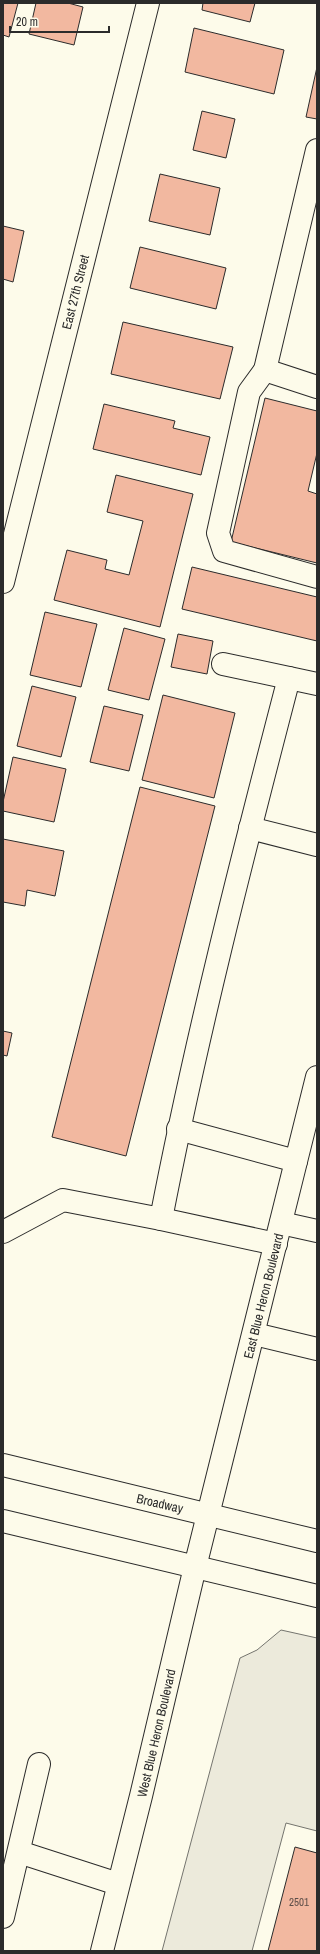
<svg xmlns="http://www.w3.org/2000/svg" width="320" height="1954" viewBox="0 0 320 1954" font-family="'Archivo Narrow',sans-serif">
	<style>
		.parking { fill: #eceadb; stroke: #74746e }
		.building { fill: #f2b8a0; stroke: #2b2b2b }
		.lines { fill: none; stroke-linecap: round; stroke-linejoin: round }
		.minor-casing { stroke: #2b2b2b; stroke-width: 24 }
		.major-casing { stroke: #2b2b2b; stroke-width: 24 }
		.minor { stroke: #fdfbea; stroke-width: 22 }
		.major { stroke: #fdfbea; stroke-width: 22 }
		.labels { text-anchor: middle; stroke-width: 3; stroke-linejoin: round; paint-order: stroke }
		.number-label { font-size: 11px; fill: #5d4e48 }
		.street-label { font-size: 13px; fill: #2b2b2b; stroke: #fdfbea }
	</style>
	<rect width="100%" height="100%" fill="#fdfbea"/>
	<path class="parking" d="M 281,1630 L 317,1638 L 317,1831 L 286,1823 L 252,1951 L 162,1951 L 240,1658 L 257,1650 Z"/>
	<g class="building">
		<path d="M 3,3 L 18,3 L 9,37 L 3,35 Z"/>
		<path d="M 36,3 L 68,3 L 83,7 L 74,45 L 29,34 Z"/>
		<path d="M 203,3 L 255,3 L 250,22 L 202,10 Z"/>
		<path d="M 194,28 L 284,50 L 274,94 L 185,72 Z"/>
		<path d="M 317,67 L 317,119 L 306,117 Z"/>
		<path d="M 202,111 L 235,119 L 226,158 L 193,150 Z"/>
		<path d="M 160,174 L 220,188 L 210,235 L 149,221 Z"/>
		<path d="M 3,226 L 24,231 L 13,282 L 3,279 Z"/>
		<path d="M 140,247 L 226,268 L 216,309 L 130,288 Z"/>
		<path d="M 123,322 L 233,347 L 220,399 L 111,374 Z"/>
		<path d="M 265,398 L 317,411 L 317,453 L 308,491 L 317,494 L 317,563 L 231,542 Z"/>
		<path d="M 104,404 L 175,421 L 173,428 L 210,437 L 201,475 L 93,449 Z"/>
		<path d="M 116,475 L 193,494 L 160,627 L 54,600 L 67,550 L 107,560 L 105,569 L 129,575 L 143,521 L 107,512 Z"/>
		<path d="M 192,567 L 317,597 L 317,641 L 182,609 Z"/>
		<path d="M 45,612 L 97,624 L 81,687 L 30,675 Z"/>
		<path d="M 124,628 L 165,639 L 149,700 L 108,690 Z"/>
		<path d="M 178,634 L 213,641 L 207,674 L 171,667 Z"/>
		<path d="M 32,686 L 76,697 L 61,757 L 17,746 Z"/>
		<path d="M 163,695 L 235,713 L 214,798 L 142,780 Z"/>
		<path d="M 104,706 L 143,715 L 129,771 L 90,762 Z"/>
		<path d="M 13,757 L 66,769 L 54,822 L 3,811 L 3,802 Z"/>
		<path d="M 140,787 L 215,806 L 126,1156 L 52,1137 Z"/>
		<path d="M 3,839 L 64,851 L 55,896 L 27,890 L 25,906 L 3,902 Z"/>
		<path d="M 3,1031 L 12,1033 L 7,1056 L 3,1055 Z"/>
		<path d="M 295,1847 L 317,1853 L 317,1951 L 268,1951 Z"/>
	</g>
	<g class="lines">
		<g class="minor-casing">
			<g id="minor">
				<path d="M 317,150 L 265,370 L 317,387"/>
				<path d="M 265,370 L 249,392 L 218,533 L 224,551 L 317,577"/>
				<path d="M 3,582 L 148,3"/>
				<path d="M 223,664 L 289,678"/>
				<path d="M 250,828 L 317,845"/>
				<path d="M 178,1129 L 296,1161"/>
				<path d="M 161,1219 L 276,1244"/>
				<path d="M 281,1223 L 317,1231"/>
				<path d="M 3,1232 L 63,1200 L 161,1219 C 196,1038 242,858 289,678 L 317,684"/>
				<path d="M 254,1334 L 317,1349"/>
				<path d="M 19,1852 L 118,1884"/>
				<path d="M 3,1917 L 39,1764"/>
			</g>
		</g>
		<g class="major-casing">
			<g id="major">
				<path d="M 3,1465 L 317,1541"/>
				<path d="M 3,1521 L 317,1596"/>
				<path d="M 102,1951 L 141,1796 L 195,1567 L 317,1077"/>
			</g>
		</g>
		<use href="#minor" class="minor"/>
		<use href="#major" class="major"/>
	</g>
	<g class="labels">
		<g class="number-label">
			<text x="299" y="1906">2501</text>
		</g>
		<g class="street-label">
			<text transform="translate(75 292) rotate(-76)" y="5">East 27th Street</text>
			<text transform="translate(263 1296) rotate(-76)" y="5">East Blue Heron Boulevard</text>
			<text transform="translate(160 1503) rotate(13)" y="5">Broadway</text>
			<text transform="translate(156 1733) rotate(-77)" y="5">West Blue Heron Boulevard</text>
		</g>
	</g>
	<rect width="320" height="1954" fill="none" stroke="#2b2b2b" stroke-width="8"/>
	<path d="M10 26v6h99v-6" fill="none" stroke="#2b2b2b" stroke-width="2"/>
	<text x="16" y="26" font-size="12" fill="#2b2b2b" stroke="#fdfbea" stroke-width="3" paint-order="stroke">20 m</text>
</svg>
